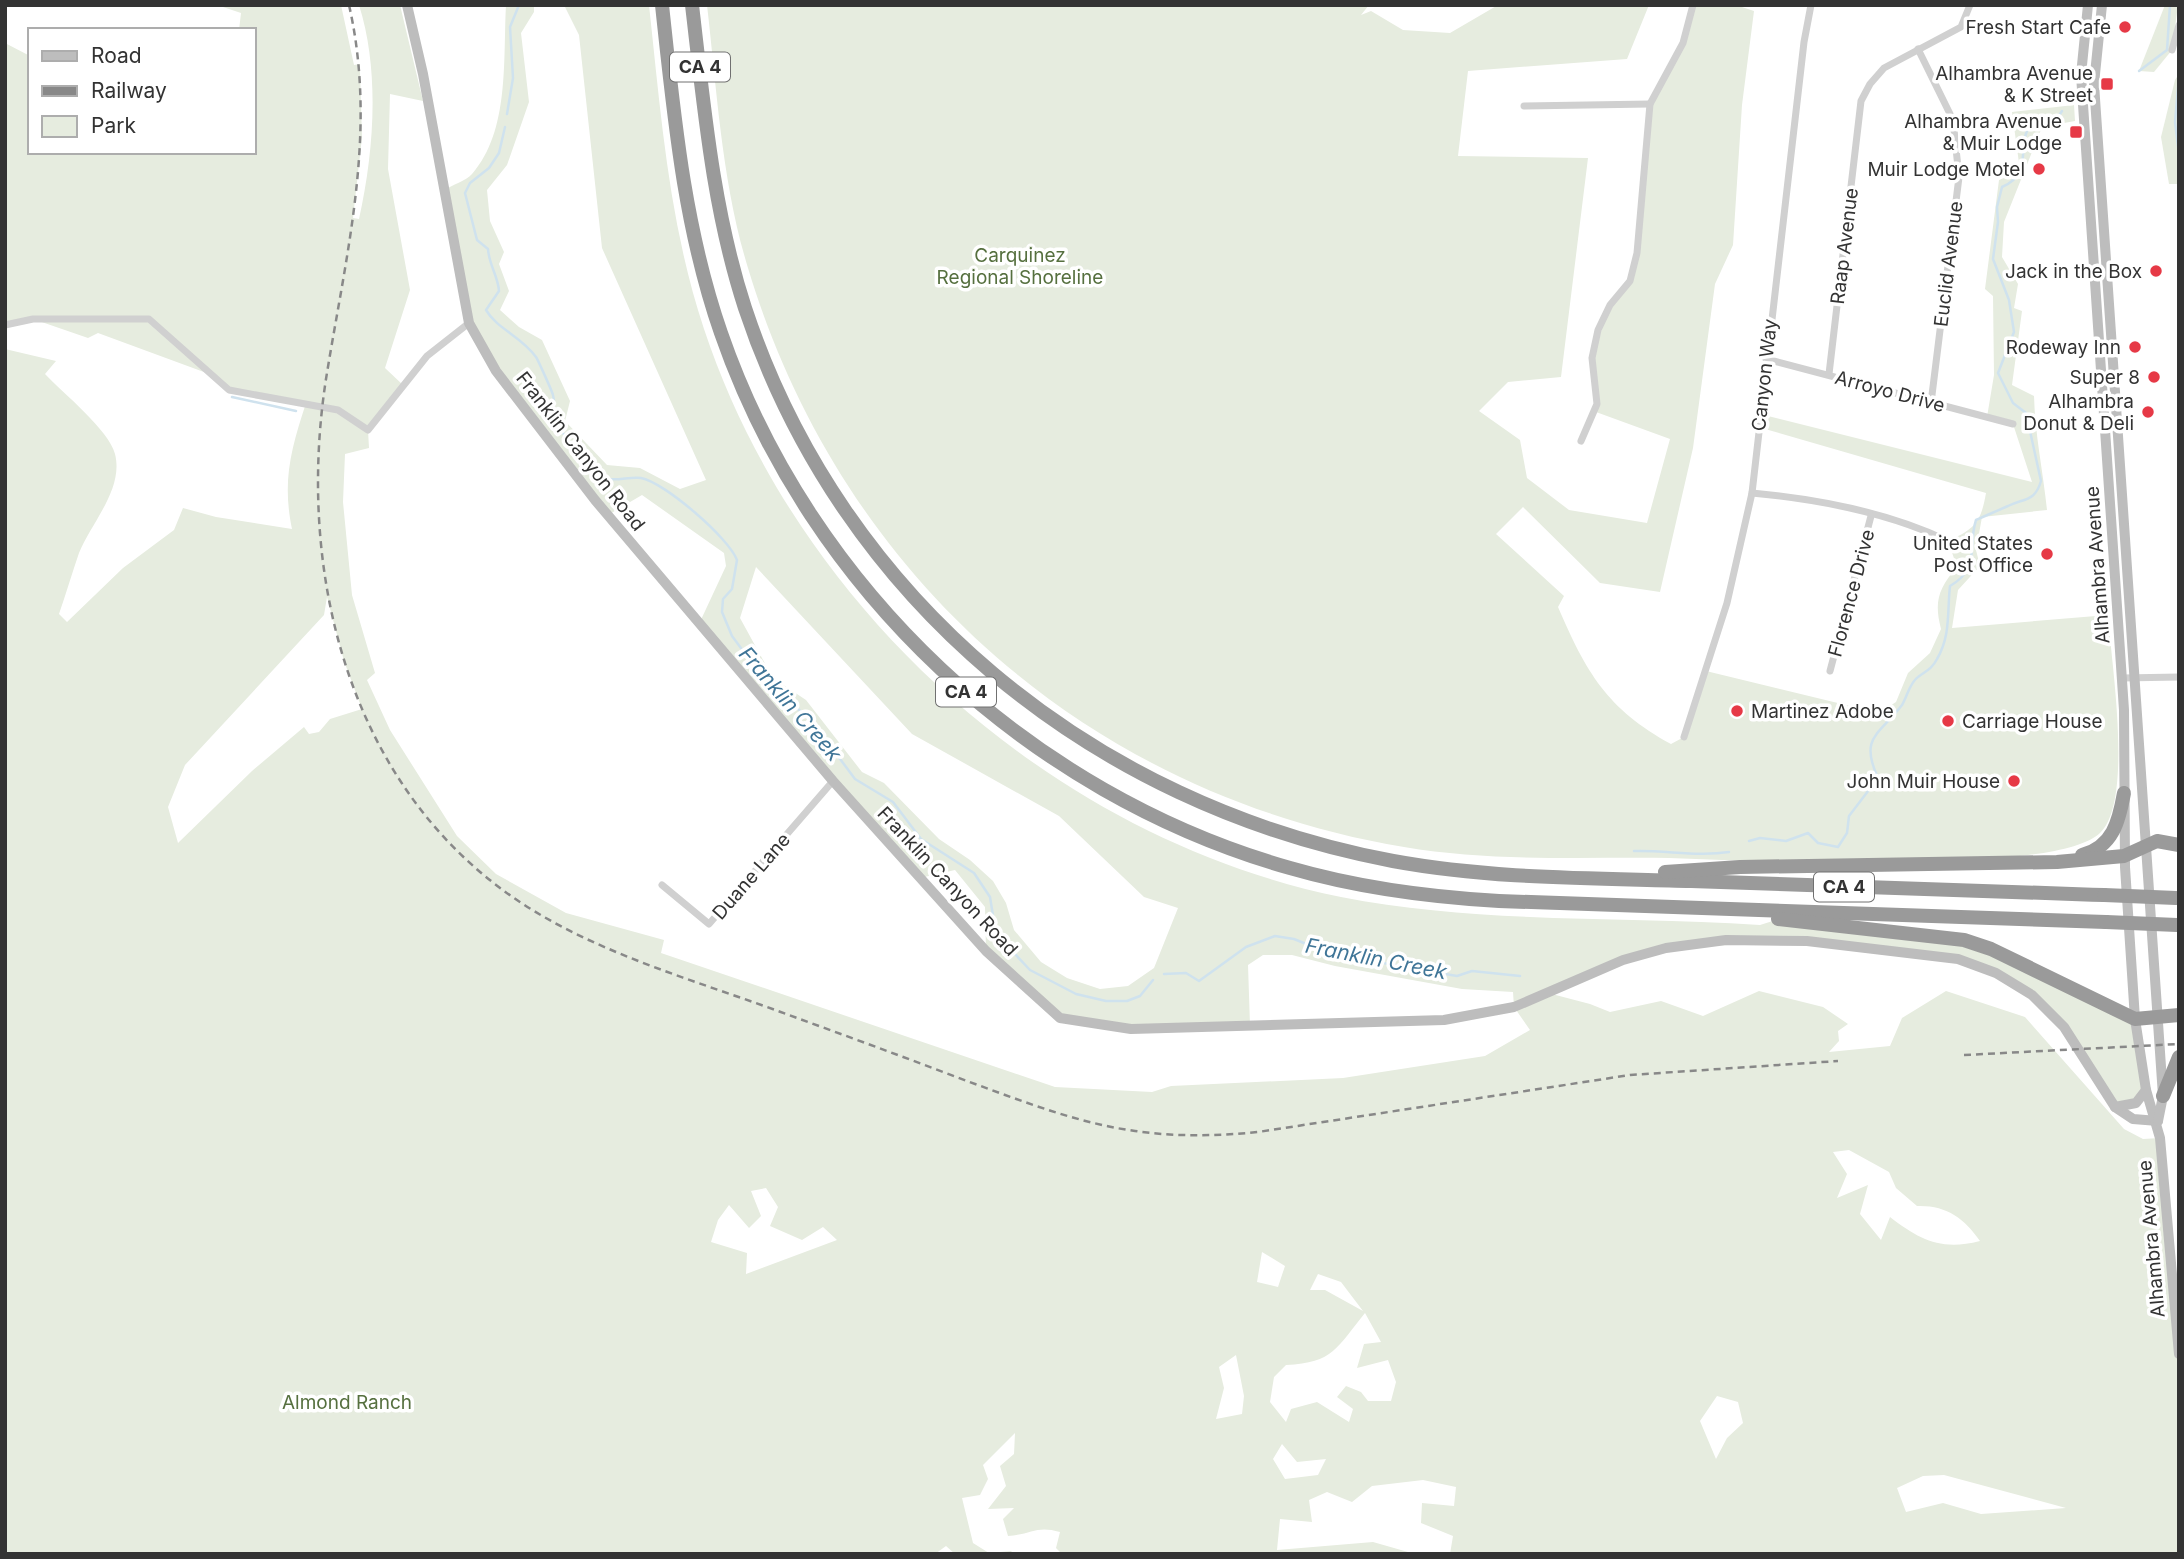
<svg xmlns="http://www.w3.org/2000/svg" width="2184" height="1559" viewBox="0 0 2184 1559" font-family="Inter,sans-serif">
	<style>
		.green { fill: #e6ecdf; fill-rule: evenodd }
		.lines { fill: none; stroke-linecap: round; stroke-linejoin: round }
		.stream { stroke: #cfe2ee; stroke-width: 2.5 }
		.street { stroke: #d0d0d0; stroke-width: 7 }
		.secondary { stroke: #bdbdbd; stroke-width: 10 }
		.highway { stroke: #9a9a9a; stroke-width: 14 }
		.rail { stroke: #888; stroke-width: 2.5; stroke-dasharray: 7 5; stroke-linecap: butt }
		.highway-bridge { stroke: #9a9a9a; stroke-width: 14 }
		.poi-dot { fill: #e63946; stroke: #fff; stroke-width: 2.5 }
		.labels { text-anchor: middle; stroke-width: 7; stroke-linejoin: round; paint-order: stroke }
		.shield { fill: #fff; stroke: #707070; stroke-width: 2 }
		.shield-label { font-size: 18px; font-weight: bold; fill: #333 }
		.poi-label { font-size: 19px; fill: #333; stroke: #fff; text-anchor: end }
		.street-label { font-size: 19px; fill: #333; stroke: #fff }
		.park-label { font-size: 19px; fill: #56703f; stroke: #fff }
		.water-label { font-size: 21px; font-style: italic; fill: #3f7597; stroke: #fff }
	</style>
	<rect width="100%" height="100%" fill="#fff"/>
	<g class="green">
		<path d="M 217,5 L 341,5 L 354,65 L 360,64 L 360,71 L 362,137 L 353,218 L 359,219 C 374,152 380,71 359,5 L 400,5 L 423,101 L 390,94 L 388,169 L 410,290 L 385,368 L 403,385 L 368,430 L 369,448 L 345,454 L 343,502 L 352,595 L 375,673 L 367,680 L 390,730 L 457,836 L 496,874 L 566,913 L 664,940 L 661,953 L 1055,1087 L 1152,1092 L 1171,1086 L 1343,1078 L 1485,1056 L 1530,1030 L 1514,1007 L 1513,992 L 1462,989 L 1335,966 L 1292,955 L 1263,955 L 1248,965 L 1250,1025 L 1131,1029 L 1060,1018 L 986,951 L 985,907 L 955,870 L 920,878 L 699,624 L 726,566 L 724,553 L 642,495 L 608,515 L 537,428 L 469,323 L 444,190 C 452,185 466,181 472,174 C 510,131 503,59 506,5 L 534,5 L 534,12 L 521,33 L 529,102 L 507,165 L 487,190 L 490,221 L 504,252 L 499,264 L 509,291 L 500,310 L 519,327 L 542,340 L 570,401 L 565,421 L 607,465 L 640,468 L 680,489 L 706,480 L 602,248 L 579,35 L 564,5 L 649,5 C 661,115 669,224 704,329 C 797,609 1052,838 1341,897 C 1478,924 1621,916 1760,925 L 1779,919 L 1964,940 L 2135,1019 L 2146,1090 L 2128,1105 L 2115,1107 L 2064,1027 L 2032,995 L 1958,959 L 1808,941 L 1666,948 L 1548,993 L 1590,1004 L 1610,1012 L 1661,1001 L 1703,1016 L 1759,991 L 1823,1007 L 1848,1024 L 1838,1031 L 1839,1041 L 1829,1052 L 1890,1046 L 1902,1018 L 1946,991 L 2025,1017 L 2124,1129 L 2143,1139 L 2160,1138 L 2179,1354 L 2179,1554 L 1450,1554 L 1453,1536 L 1421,1523 L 1422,1503 L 1454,1506 L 1456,1487 L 1423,1480 L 1372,1486 L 1352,1502 L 1327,1492 L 1309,1500 L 1312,1522 L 1280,1519 L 1277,1550 L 1373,1542 L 1415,1554 L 1062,1554 L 1056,1548 L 1060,1532 C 1037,1525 1032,1534 1008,1536 L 1003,1519 L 1014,1508 L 988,1509 L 1006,1486 L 1000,1466 L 1014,1454 L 1015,1433 L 983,1465 L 988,1479 L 980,1495 L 962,1498 L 973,1543 L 989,1553 L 1011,1551 L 1014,1554 L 955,1554 L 946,1546 L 935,1554 L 5,1554 L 5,349 L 56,361 L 45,374 C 63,393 109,430 115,454 C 124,489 91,523 79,553 C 72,573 66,594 59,614 L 67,622 L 123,568 L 174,530 L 183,508 L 216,517 L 292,529 C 282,481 291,449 306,403 L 229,390 L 212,375 L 98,333 L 88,338 L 33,319 L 5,325 L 5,43 L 30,56 L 30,152 L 254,152 L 254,30 L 239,30 L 241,13 ZM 756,567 L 912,734 L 1059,816 L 1144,897 L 1178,908 L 1154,968 L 1128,986 L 1100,989 L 1067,978 L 1041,962 L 1014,930 L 1006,903 L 993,881 L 970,860 L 939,839 L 884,783 L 862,772 L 806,700 L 773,678 L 740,618 ZM 327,597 L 344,661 L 362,709 L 330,719 L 319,732 L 309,734 L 304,727 L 252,771 L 178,843 L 168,807 L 185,765 L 324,615 ZM 1849,1150 L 1889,1172 L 1896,1188 L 1917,1206 C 1946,1205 1964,1218 1980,1241 C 1941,1251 1920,1240 1890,1217 L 1881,1240 L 1860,1214 L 1868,1185 L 1837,1198 L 1847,1174 L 1833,1152 ZM 766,1188 L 778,1207 L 770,1226 L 802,1240 L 823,1227 L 837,1240 L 746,1274 L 747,1253 L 711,1242 L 718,1220 L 729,1205 L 749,1228 L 761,1216 L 751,1191 ZM 1262,1252 L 1285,1266 L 1278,1287 L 1257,1282 ZM 1318,1274 L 1341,1282 L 1363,1311 L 1325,1290 L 1310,1290 ZM 1365,1313 L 1381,1342 L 1364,1344 L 1357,1368 L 1388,1360 L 1396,1382 L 1391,1401 L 1368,1401 L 1361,1392 L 1346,1386 L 1337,1397 L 1353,1409 L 1349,1422 L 1317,1402 L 1291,1409 L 1286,1422 L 1270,1402 L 1274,1377 L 1286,1365 C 1334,1363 1337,1347 1365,1313 ZM 1236,1355 L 1244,1396 L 1242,1414 L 1216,1419 L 1224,1388 L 1219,1367 ZM 1717,1396 L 1738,1402 L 1743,1423 L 1727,1438 L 1716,1459 L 1700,1421 ZM 1282,1444 L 1297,1462 L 1326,1459 L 1318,1475 L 1285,1479 L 1273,1459 ZM 1944,1475 L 2066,1508 L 1981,1514 L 1943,1503 L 1906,1512 L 1897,1488 L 1923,1476 Z"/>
		<path d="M 707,5 L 1369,5 L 1361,15 L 1371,11 L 1403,30 L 1450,33 L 1498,5 L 1649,5 L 1627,59 L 1468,71 L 1458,156 L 1588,158 L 1561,377 L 1508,382 L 1479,411 L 1520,440 L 1527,478 L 1569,510 L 1647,523 L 1670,439 L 1596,412 L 1592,358 L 1610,305 L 1630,281 L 1637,253 L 1650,104 L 1683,43 L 1693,5 L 1736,5 L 1754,11 L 1742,105 L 1733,245 L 1715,284 L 1693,448 L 1660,592 L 1600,583 L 1523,507 L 1496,534 L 1564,596 L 1558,607 C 1586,672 1607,709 1671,744 L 1684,737 L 1706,671 L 1879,713 L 1896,702 L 1908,673 L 1930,653 L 1941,629 C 1934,602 1938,589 1957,567 L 1948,541 C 1975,529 1981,522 1986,493 L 1758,427 L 1760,414 L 2032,482 L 2013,424 L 1987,417 L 1994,375 L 1993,296 L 1985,289 L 1999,180 L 2013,174 L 2019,163 L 2012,112 L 2074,105 L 2075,121 L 2042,127 L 2004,222 L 2002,257 L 2018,284 L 2014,308 L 2022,311 L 2012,385 L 2034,396 C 2035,435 2043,471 2047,510 L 1982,517 L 1976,550 L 1980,566 L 1958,590 L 1952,628 L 2108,615 C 2111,662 2134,801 2100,833 C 2060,871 1838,860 1776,861 C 1740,861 1705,859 1669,858 C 1581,857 1492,862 1404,847 C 1087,794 840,575 748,268 C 722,183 717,92 707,5 Z"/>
		<path d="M 2165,5 L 2178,5 L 2172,50 L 2154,72 L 2139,71 Z"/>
		<path d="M 2179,74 L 2179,184 L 2169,184 L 2161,137 L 2175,80 Z"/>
	</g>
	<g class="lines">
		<g class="stream">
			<path d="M 2139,71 L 2167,50 L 2170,5"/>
			<path d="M 2179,76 L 2175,122 L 2179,154"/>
			<path d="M 507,114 L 513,78 L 510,27 L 519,5"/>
			<path d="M 505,127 L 499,153 L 489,168 L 470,183 L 465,193 L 477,240 L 488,249 C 489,265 498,276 499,291 L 486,310 C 497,329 521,336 536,357 C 538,360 552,391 553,395 C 555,402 552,410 554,416 C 557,429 588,467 599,475 C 610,484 628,476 641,478 C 664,482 729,538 737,560 L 732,589 L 723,599 L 722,612 L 732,636 L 767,683 L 811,720 L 855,779 L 893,802 L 921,839 L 974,873 L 990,897 L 996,934 L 1030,970 L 1076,994 L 1106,1001 L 1127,1001 L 1140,996 L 1153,980"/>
			<path d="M 232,397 L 296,411"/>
			<path d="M 1749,841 L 1760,838 L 1786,841 L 1808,833 L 1818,843 L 1838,847 L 1847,833 L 1849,816 L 1878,778 C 1859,737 1879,735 1902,705 C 1907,697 1910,682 1918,677 C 1926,671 1932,669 1937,659 C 1951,635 1947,612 1950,586 C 1981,568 1967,548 1976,520 C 1987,515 1997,511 2008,506 C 2024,498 2035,502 2041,481 L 2026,413 L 2013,403 L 1998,373 L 2014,332 L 2009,300 L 1993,259 L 1998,222 L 1997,207 L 2002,187 C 2038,171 2011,144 2035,119 L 2058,117 L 2062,111"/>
			<path d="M 1634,851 C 1667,850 1697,857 1729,852"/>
			<path d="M 1164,974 L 1186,973 L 1199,981 L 1246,947 L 1275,936 L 1294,939 L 1326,952 L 1399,966 L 1457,976 L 1472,971 L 1520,976"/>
		</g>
		<g class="street">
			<path d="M 1918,49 L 1953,120 L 1959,177 L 1931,403"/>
			<path d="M 2172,50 L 2179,25"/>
			<path d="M 1524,106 L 1650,104"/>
			<path d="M 5,325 L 33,319 L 149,319 L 229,390 L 338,410 L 368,430 L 427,356 L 469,323"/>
			<path d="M 1766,359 L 2013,424"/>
			<path d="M 1829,374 L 1861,101 L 1870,84 L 1884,68 L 1961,27 L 1970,5"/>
			<path d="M 1581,441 L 1597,404 L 1592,358 L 1598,330 L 1610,305 L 1630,281 L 1637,253 L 1650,104 L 1683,43 L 1693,5"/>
			<path d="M 1752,493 C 1816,499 1890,513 1948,541"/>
			<path d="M 1830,671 L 1871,516"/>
			<path d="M 2122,678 L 2179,677"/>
			<path d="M 1684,737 L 1727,603 L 1752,493 L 1804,42 L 1811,5"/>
			<path d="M 662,885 L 709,924 L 833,781"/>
		</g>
		<g class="secondary">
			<path d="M 407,5 L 423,74 L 469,323 L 496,371 L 595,500 L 833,781 L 986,951 L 1060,1018 L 1131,1029 L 1444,1020 L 1514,1007 L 1623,960 L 1666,948 L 1726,940 L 1807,941 L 1958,959 L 1996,973 L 2032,995 L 2064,1027 L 2115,1107 L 2133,1119 L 2158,1121"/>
			<path d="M 2088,5 L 2081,75 L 2124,710 L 2125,867 L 2135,1019 L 2146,1090 L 2160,1138 L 2179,1354"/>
			<path d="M 2102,5 L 2094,84 L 2163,1096 L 2158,1121"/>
			<path d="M 2115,1107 L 2136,1103 L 2146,1090"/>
		</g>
		<g class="highway">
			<path d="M 662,5 C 674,116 684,227 721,333 C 810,590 1029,794 1290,868 C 1359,888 1428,897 1499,901 L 2106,922"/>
			<path d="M 692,5 C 704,107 713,210 745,308 C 842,601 1093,805 1393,861 C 1491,879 1592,878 1691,881 C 1828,886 1966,891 2104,895"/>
			<path d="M 2082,855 C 2113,847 2119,821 2124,793"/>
			<path d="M 1665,872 L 1740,867 L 2057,862 L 2124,856 L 2157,841 L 2179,845"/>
			<path d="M 1778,919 L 1964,940 L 1991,949 L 2135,1019 L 2179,1015"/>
			<path d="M 2163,1096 L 2179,1057"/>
		</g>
		<g class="rail">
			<path d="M 349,5 C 378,132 346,254 326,379 C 295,579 352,800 534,911 C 608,956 696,981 778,1011 C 841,1034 904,1057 967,1081 C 1022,1101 1077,1123 1135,1131 C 1176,1137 1217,1136 1258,1132 L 1630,1075 L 1838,1061"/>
			<path d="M 1964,1055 L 2179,1044"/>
		</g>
		<g class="highway-bridge">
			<path d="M 2104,895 L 2176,898"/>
			<path d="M 2106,922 L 2177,925"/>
		</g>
	</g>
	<g class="poi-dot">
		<circle cx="2125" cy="27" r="7"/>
		<rect x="2100" y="77" width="14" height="14" rx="3.5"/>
		<rect x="2069" y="125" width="14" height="14" rx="3.5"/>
		<circle cx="2039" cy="169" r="7"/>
		<circle cx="2156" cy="271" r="7"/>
		<circle cx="2135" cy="347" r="7"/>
		<circle cx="2154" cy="377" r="7"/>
		<circle cx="2148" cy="412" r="7"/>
		<circle cx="2047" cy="554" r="7"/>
		<circle cx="1737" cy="711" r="7"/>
		<circle cx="1948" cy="721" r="7"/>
		<circle cx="2014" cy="781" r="7"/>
	</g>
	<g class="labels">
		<g class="shield">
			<rect x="670" y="52.5" width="60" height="29" rx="5"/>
			<rect x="936" y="677.5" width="60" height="29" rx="5"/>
			<rect x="1814" y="872.5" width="60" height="29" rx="5"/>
		</g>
		<g class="shield-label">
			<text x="700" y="73">CA 4</text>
			<text x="966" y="698">CA 4</text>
			<text x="1844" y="893">CA 4</text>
		</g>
		<g class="poi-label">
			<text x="2111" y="34">Fresh Start Cafe</text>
			<text x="2093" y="80">Alhambra Avenue<tspan x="2093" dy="22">&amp; K Street</tspan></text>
			<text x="2062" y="128">Alhambra Avenue<tspan x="2062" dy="22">&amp; Muir Lodge</tspan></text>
			<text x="2025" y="176">Muir Lodge Motel</text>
			<text x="2142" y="278">Jack in the Box</text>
			<text x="2121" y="354">Rodeway Inn</text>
			<text x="2140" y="384">Super 8</text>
			<text x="2134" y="408">Alhambra<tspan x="2134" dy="22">Donut &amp; Deli</tspan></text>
			<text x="2033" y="550">United States<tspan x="2033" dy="22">Post Office</tspan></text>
			<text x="1751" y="718" text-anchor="start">Martinez Adobe</text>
			<text x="1962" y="728" text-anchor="start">Carriage House</text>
			<text x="2000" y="788">John Muir House</text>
		</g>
		<g class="street-label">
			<text transform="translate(1844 246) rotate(-83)" y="7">Raap Avenue</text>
			<text transform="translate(1948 264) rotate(-83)" y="7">Euclid Avenue</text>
			<text transform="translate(1764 375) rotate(-84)" y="7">Canyon Way</text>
			<text transform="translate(1890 391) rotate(15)" y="7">Arroyo Drive</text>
			<text transform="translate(581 451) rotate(52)" y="7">Franklin Canyon Road</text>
			<text transform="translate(2097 565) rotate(-94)" y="7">Alhambra Avenue</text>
			<text transform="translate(1851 593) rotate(-75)" y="7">Florence Drive</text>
			<text transform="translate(751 876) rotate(-49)" y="7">Duane Lane</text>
			<text transform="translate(948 881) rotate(47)" y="7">Franklin Canyon Road</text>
			<text transform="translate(2151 1239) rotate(-95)" y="7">Alhambra Avenue</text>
		</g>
		<g class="park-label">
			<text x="1020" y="262">Carquinez<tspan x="1020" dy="22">Regional Shoreline</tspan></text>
			<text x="347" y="1409">Almond Ranch</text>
		</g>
		<g class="water-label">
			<text transform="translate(790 704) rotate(49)" y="7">Franklin Creek</text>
			<text transform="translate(1376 959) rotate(11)" y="7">Franklin Creek</text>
		</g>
	</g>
	<rect width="2184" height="1559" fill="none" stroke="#333333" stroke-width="14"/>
	<rect x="28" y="28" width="228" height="126" fill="#ffffff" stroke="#adadad" stroke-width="2"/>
	<rect x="42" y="51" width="35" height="10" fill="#bdbdbd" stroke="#adadad" stroke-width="2"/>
	<text x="91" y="63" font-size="21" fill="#333333">Road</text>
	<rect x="42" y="86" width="35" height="10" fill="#888888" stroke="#adadad" stroke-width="2"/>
	<text x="91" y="98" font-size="21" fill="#333333">Railway</text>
	<rect x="42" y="116" width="35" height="21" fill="#e6ecdf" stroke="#adadad" stroke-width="2"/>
	<text x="91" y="133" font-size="21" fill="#333333">Park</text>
</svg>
